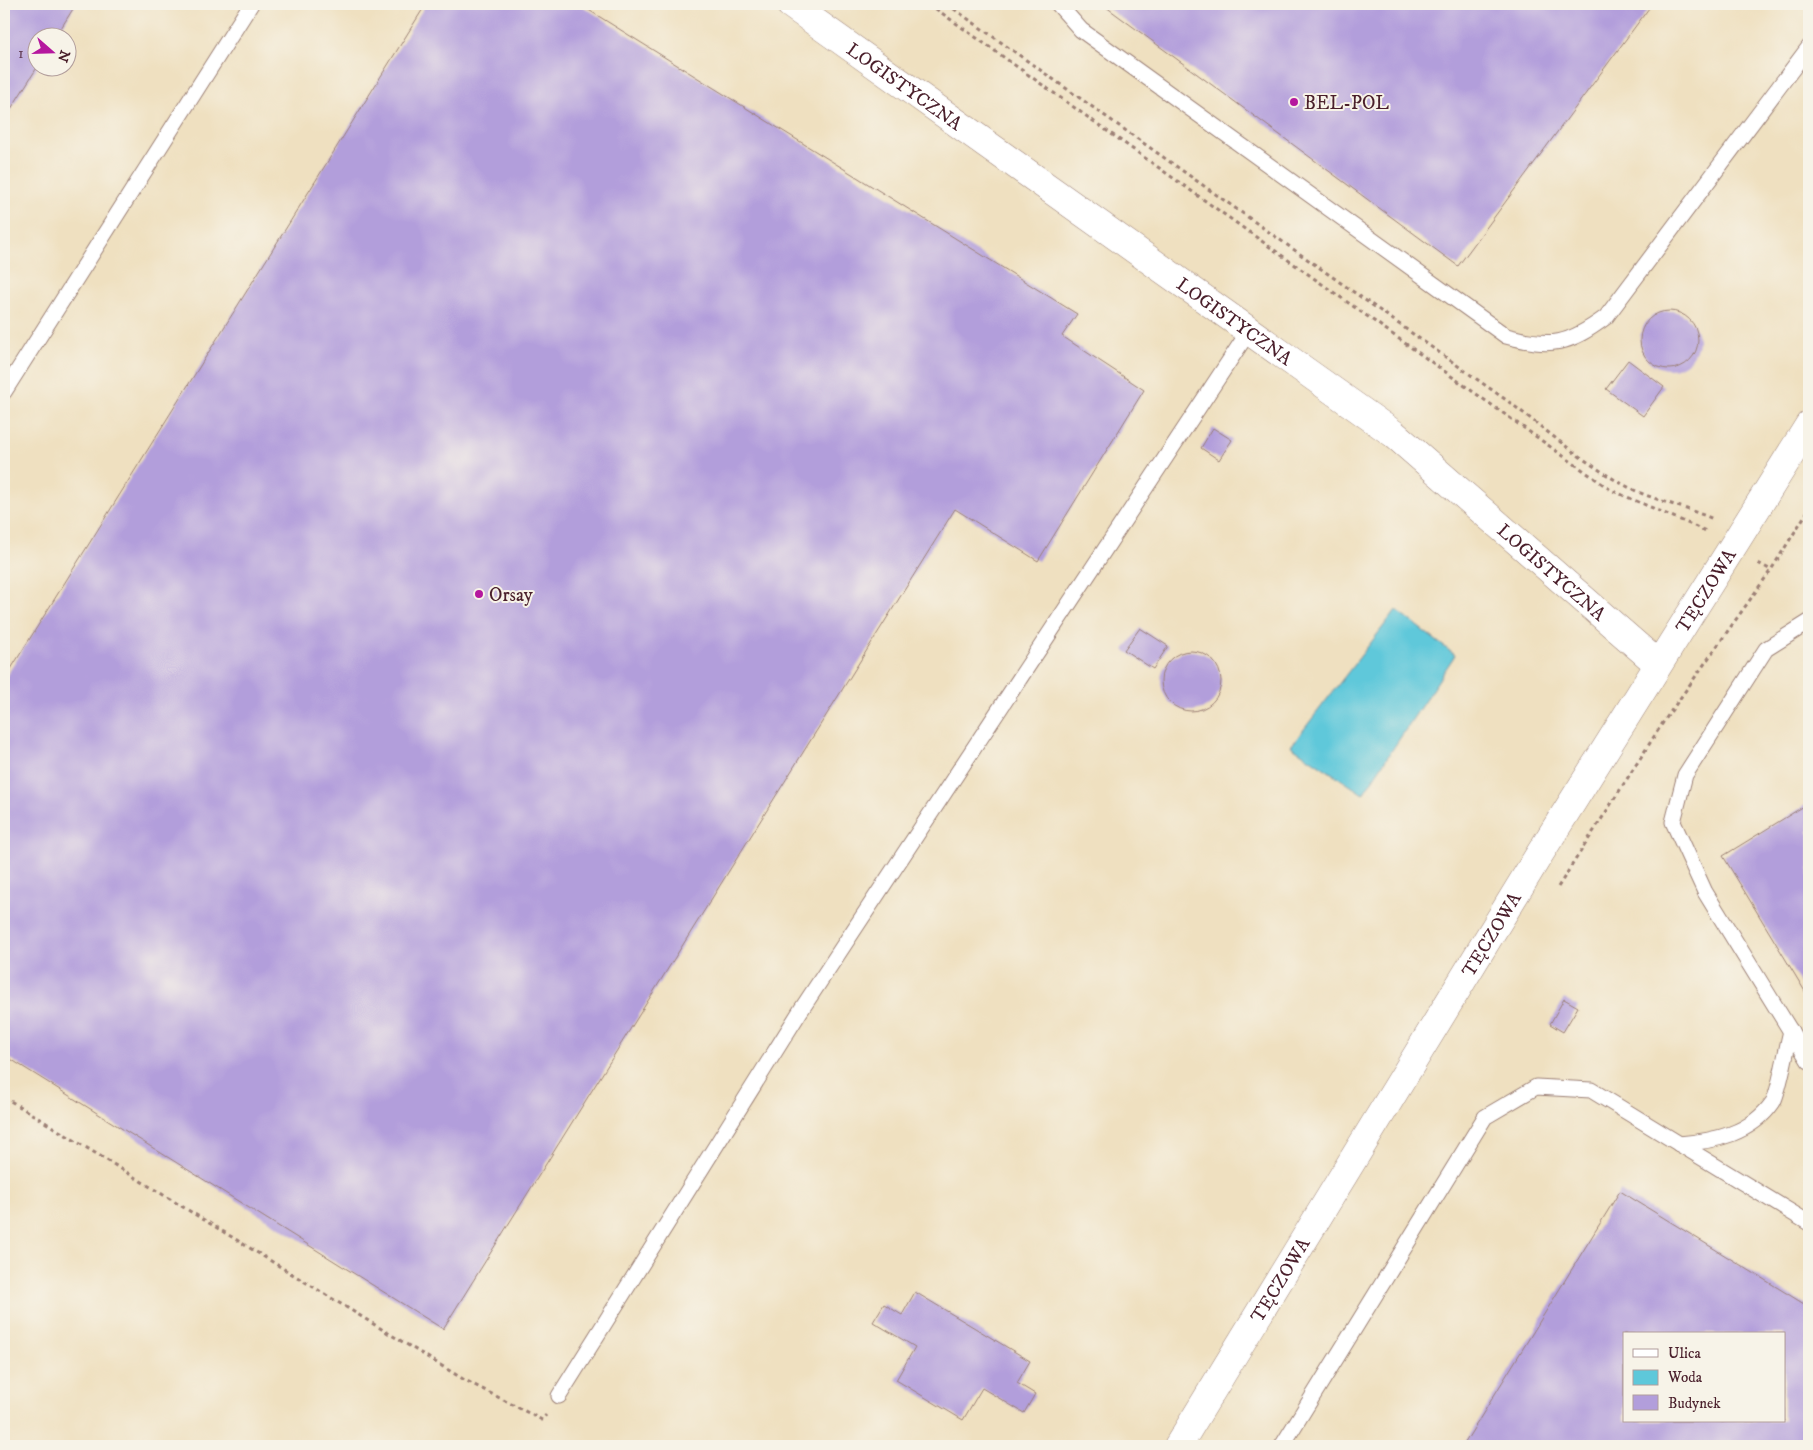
<svg xmlns="http://www.w3.org/2000/svg" width="1813" height="1450" viewBox="0 0 1813 1450" font-family="'IM FELL DW Pica',serif">
	<style>
		.water { fill: #5ec8da; stroke: #547482 }
		.building { fill: #b29edb; fill-rule: evenodd }
		.lines { fill: none; stroke-linecap: round; stroke-linejoin: round }
		.lane-casing { stroke: #9c8076; stroke-width: 17 }
		.street-casing { stroke: #9c8076; stroke-width: 29 }
		.path { stroke: #9c8076; stroke-width: 3; stroke-dasharray: 4 4; stroke-linecap: butt }
		.lane { stroke: #fff; stroke-width: 15 }
		.street { stroke: #fff; stroke-width: 28 }
		.poi-dot { fill: #b5179e; stroke: #f7f3e8; stroke-width: 2 }
		.labels { text-anchor: middle; stroke-width: 4; stroke-linejoin: round; paint-order: stroke }
		.number-label { font-size: 16px; fill: #643f57 }
		.street-label { font-size: 19px; fill: #4a1f2b; stroke: #f7f3e8 }
		.poi-label { font-size: 19px; fill: #4a1f2b; stroke: #f7f3e8; text-anchor: start }
	</style>
	<rect width="100%" height="100%" fill="#f7f3e8"/>
	<filter id="ink" filterUnits="userSpaceOnUse"><feTurbulence type="fractalNoise" baseFrequency=".02" numOctaves="2"/><feDisplacementMap in="SourceGraphic" scale="10" xChannelSelector="R" yChannelSelector="G"/><feConvolveMatrix kernelMatrix="1 2 1 2 8 2 1 2 1" color-interpolation-filters="sRGB"/></filter>
	<filter id="wash" filterUnits="userSpaceOnUse"><feTurbulence type="fractalNoise" baseFrequency=".0096" numOctaves="4" result="noise"/><feDisplacementMap in="SourceGraphic" scale="20" xChannelSelector="R" yChannelSelector="G"/><feGaussianBlur stdDeviation="1.12" result="paint"/><feColorMatrix in="noise" values="0 0 0 0 0 0 0 0 0 0 0 0 0 0 0 0 0 1.4 0 .05"/><feComposite in="paint" operator="in"/></filter>
	<g filter="url(#wash)">
		<rect width="100%" height="100%" fill="#efe0c0"/>
		<path class="water" d="M 1396,610 L 1455,655 L 1363,794 L 1291,746 Z"/>
		<g id="blocks">
			<g class="building">
				<path d="M 4,4 L 76,4 L 55,38 L 38,38 L 38,66 L 4,120 Z"/>
				<path d="M 426,4 L 579,4 L 1077,314 L 1062,336 L 1144,390 L 1038,561 L 955,509 L 443,1329 L 4,1055 L 4,680 Z"/>
				<path d="M 1102,4 L 1652,4 L 1458,266 Z"/>
				<circle cx="1669" cy="340" r="29"/>
				<path d="M 1628,360 L 1664,387 L 1643,416 L 1606,389 Z"/>
				<path d="M 1213,428 L 1232,440 L 1219,460 L 1201,448 Z"/>
				<path d="M 1140,628 L 1168,646 L 1153,669 L 1124,650 Z"/>
				<circle cx="1191" cy="681" r="30"/>
				<path d="M 1809,803 L 1809,998 L 1723,856 Z"/>
				<path d="M 1564,999 L 1578,1007 L 1563,1032 L 1550,1024 Z"/>
				<path d="M 1620,1191 L 1809,1307 L 1809,1446 L 1463,1446 ZM 1624,1334 L 1784,1334 L 1784,1421 L 1624,1421 Z"/>
				<path d="M 915,1292 L 1030,1361 L 1017,1383 L 1035,1394 L 1024,1413 L 982,1388 L 963,1420 L 896,1380 L 915,1347 L 873,1322 L 884,1304 L 902,1315 Z"/>
			</g>
		</g>
	</g>
	<g filter="url(#ink)">
		<use href="#blocks" fill-opacity="0" stroke="#9c8076" stroke-width="1"/>
		<g class="lines">
			<g class="lane-casing">
				<g id="lane">
					<path d="M 1058,4 L 1081,30 L 1506,336 C 1552,348 1568,345 1606,317 L 1809,47"/>
					<path d="M 4,392 L 251,4"/>
					<path d="M 1809,622 L 1766,649 L 1685,775 L 1673,822 L 1705,892 L 1809,1061"/>
					<path d="M 1679,1144 C 1715,1141 1751,1134 1773,1102 C 1779,1093 1787,1045 1791,1031"/>
					<path d="M 559,1396 L 801,1010 L 1249,331"/>
					<path d="M 1282,1446 L 1485,1117 L 1536,1087 L 1591,1090 L 1809,1223"/>
				</g>
			</g>
			<g class="street-casing">
				<g id="street">
					<path id="s1" d="M 790,4 L 1394,434 L 1658,664"/>
					<path id="s2" d="M 1178,1446 L 1539,855 L 1809,425"/>
				</g>
			</g>
			<g class="path">
				<path d="M 929,4 L 1611,490 L 1708,532"/>
				<path d="M 947,4 L 1509,402 C 1549,432 1589,468 1634,490 C 1660,502 1688,508 1713,519"/>
				<path d="M 1758,563 L 1771,570"/>
				<path d="M 1558,887 L 1664,721 L 1771,570 L 1809,509"/>
				<path d="M 4,1097 L 463,1379 L 542,1420 L 546,1415"/>
			</g>
			<use href="#lane" class="lane"/>
			<use href="#street" class="street"/>
		</g>
	</g>
	<g class="poi-dot">
		<circle cx="1294" cy="102" r="5"/>
		<circle cx="479" cy="594" r="5"/>
	</g>
	<g class="labels">
		<g class="number-label">
			<text x="21" y="58">1</text>
		</g>
		<g class="street-label">
			<text dy="7" stroke="none"><textPath href="#s1" startOffset="141">LOGISTYCZNA</textPath></text>
			<text dy="7" stroke="none"><textPath href="#s1" startOffset="546">LOGISTYCZNA</textPath></text>
			<text dy="7" stroke="none"><textPath href="#s1" startOffset="951">LOGISTYCZNA</textPath></text>
			<text dy="7" stroke="none"><textPath href="#s2" startOffset="1005">TĘCZOWA</textPath></text>
			<text dy="7" stroke="none"><textPath href="#s2" startOffset="600">TĘCZOWA</textPath></text>
			<text dy="7" stroke="none"><textPath href="#s2" startOffset="195">TĘCZOWA</textPath></text>
		</g>
		<g class="poi-label">
			<text x="1304" y="109">BEL-POL</text>
			<text x="489" y="601">Orsay</text>
		</g>
	</g>
	<rect width="1813" height="1450" fill="none" stroke="#f7f3e8" stroke-width="20"/>
	<rect x="1623" y="1332" width="162" height="90" fill="#f7f3e8" stroke="#b29e9c"/>
	<rect x="1633" y="1349" width="25" height="8" fill="#ffffff" stroke="#b29e9c"/>
	<text x="1668" y="1358" font-size="15" fill="#4a1f2b">Ulica</text>
	<rect x="1633" y="1370" width="25" height="15" fill="#5ec8da" stroke="#b29e9c"/>
	<text x="1668" y="1382" font-size="15" fill="#4a1f2b">Woda</text>
	<rect x="1633" y="1395" width="25" height="15" fill="#b29edb" stroke="#b29e9c"/>
	<text x="1668" y="1408" font-size="15" fill="#4a1f2b">Budynek</text>
	<g transform="translate(52 52) rotate(110)"><circle r="24" fill="#f7f3e8" stroke="#b29e9c"/>
	<path d="M0-4L9 19L0 12L-9 19Z" fill="#b5179e"/>
	<text y="-8" font-size="14" font-weight="bold" text-anchor="middle" fill="#4a1f2b">N</text>
	</g>
</svg>
